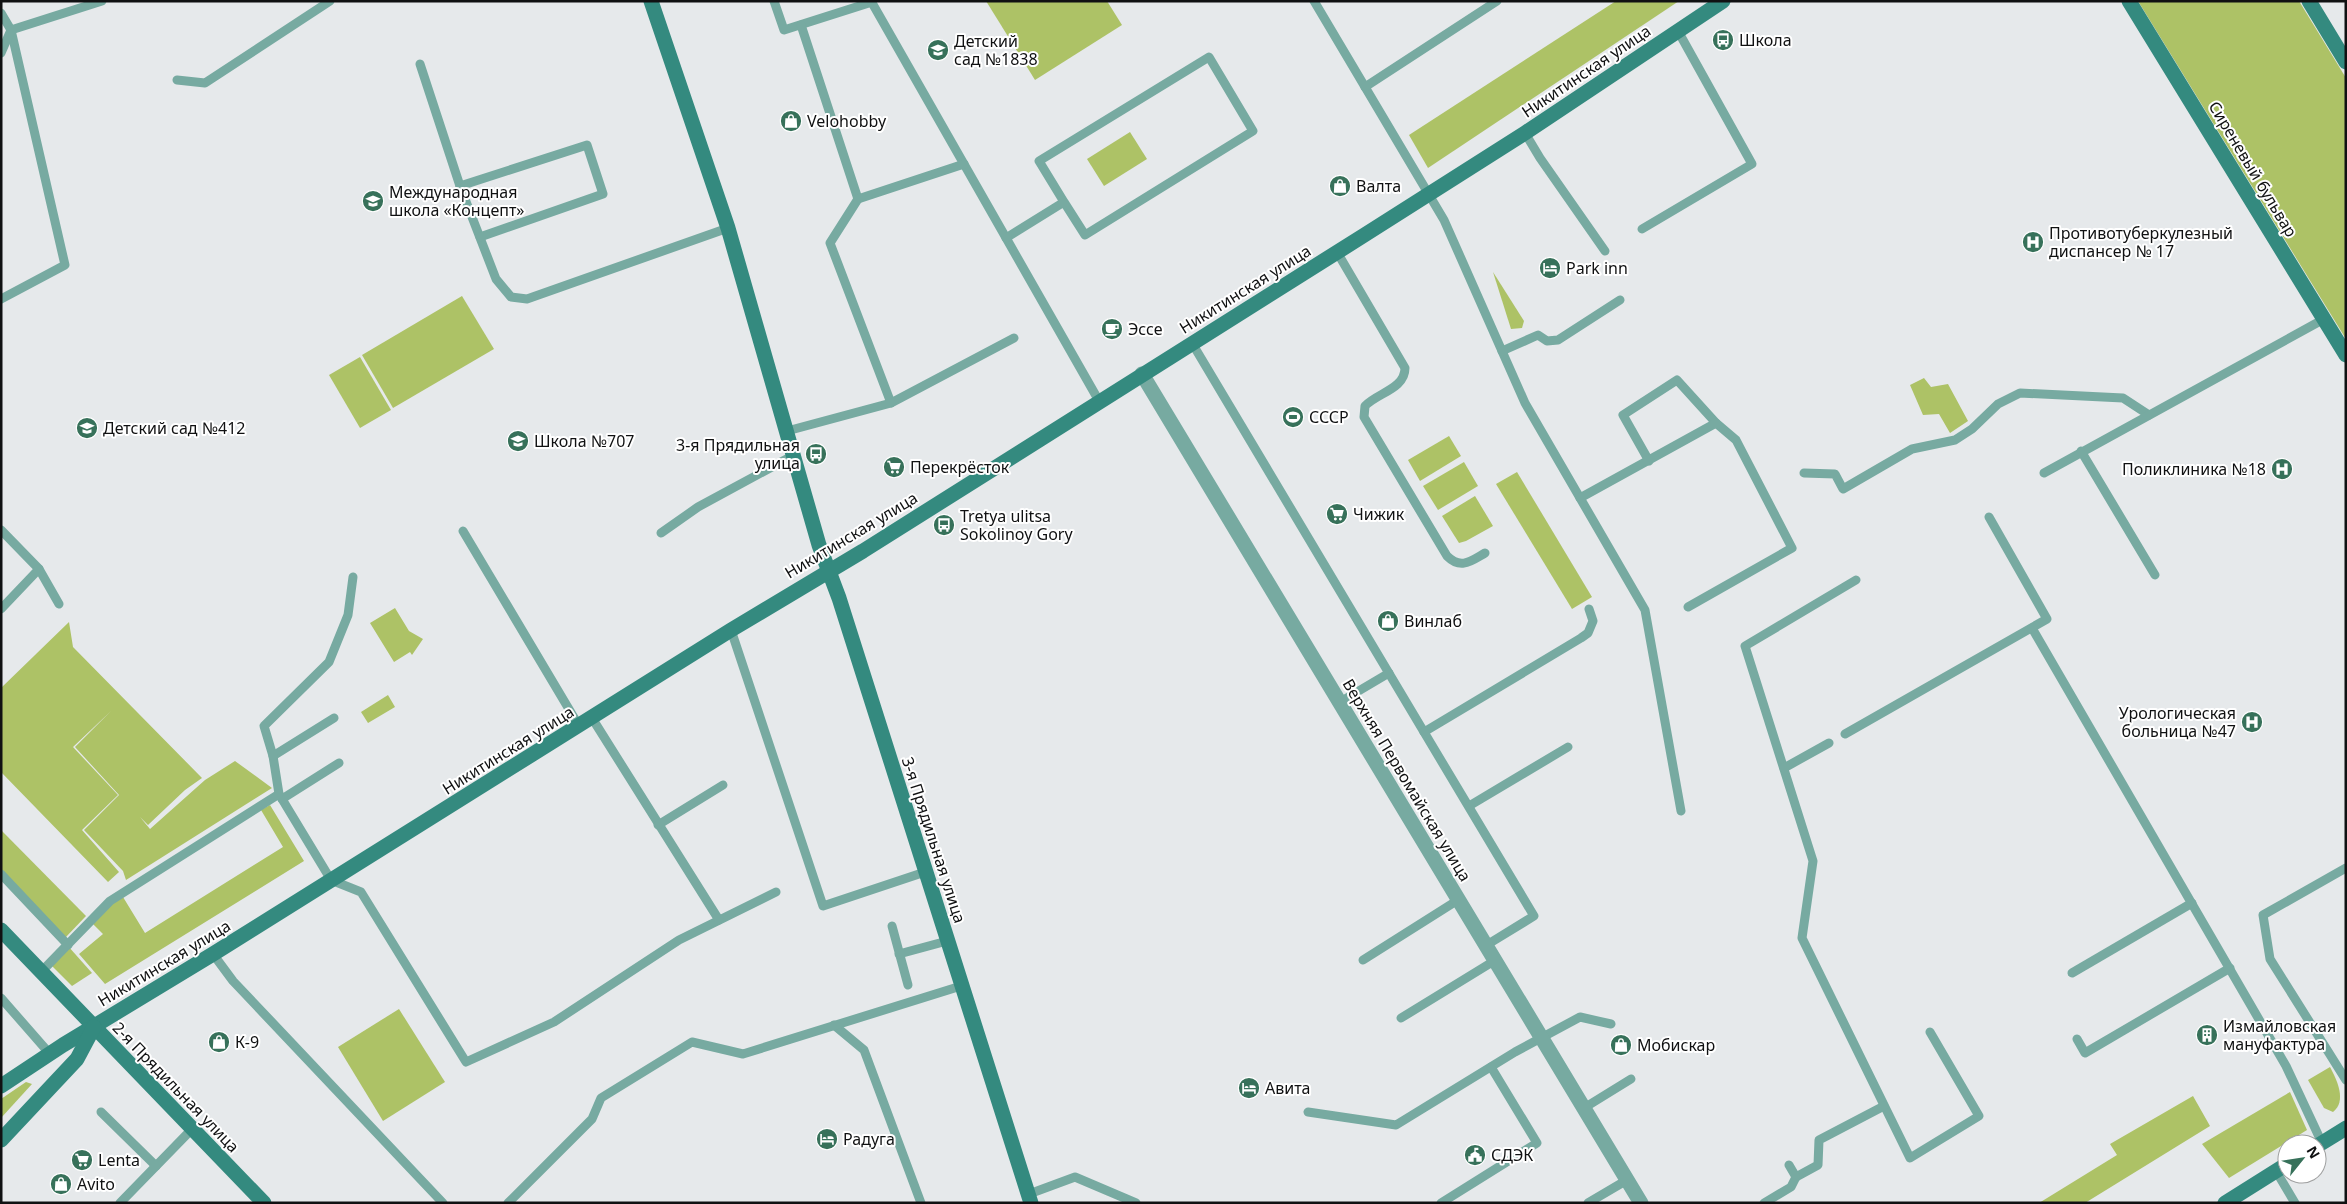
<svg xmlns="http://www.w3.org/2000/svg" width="2347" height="1204" viewBox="0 0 2347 1204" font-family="'Noto Sans',sans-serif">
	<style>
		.green { fill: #adc266 }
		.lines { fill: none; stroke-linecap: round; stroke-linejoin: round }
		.lane { stroke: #77aaa1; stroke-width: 9 }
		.street { stroke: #77aaa1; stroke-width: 15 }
		.secondary { stroke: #348a7f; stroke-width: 15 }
		.labels { text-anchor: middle; stroke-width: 4; stroke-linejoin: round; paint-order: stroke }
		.poi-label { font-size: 16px; fill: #101112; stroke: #fff; text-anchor: start }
		.street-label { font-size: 16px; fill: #101112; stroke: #fff }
	</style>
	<rect width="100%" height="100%" fill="#e6e9eb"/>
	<g class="green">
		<path d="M 986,1 L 1107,1 L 1122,25 L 1035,80 Z"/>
		<path d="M 1616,1 L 1679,1 L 1428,168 L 1409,135 Z"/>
		<path d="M 2138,1 L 2299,1 L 2346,78 L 2346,339 Z"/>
		<path d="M 1130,132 L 1147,159 L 1104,186 L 1087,159 Z"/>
		<path d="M 1493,272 L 1524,321 L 1522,328 L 1511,329 Z"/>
		<path d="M 462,296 L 494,349 L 393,408 L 362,355 Z"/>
		<path d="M 360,357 L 391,410 L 360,428 L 329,375 Z"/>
		<path d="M 1924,378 L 1931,387 L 1948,384 L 1968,421 L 1950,433 L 1939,414 L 1923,415 L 1910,385 Z"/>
		<path d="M 1449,436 L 1461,456 L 1420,481 L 1408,460 Z"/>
		<path d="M 1464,462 L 1478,486 L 1438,510 L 1423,486 Z"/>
		<path d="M 1517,472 L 1592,597 L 1572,609 L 1496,484 Z"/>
		<path d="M 1475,496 L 1493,526 L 1466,541 L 1459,543 L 1442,516 Z"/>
		<path d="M 395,608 L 409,631 L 423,639 L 412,655 L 410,652 L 394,662 L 370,623 Z"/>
		<path d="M 69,622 L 73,647 L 202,778 L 185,790 L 148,825 L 140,817 L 150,829 L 205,780 L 235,761 L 272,788 L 126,880 L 123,871 L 84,830 L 119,795 L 75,747 L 111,711 L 73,747 L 118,795 L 82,830 L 119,872 L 108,882 L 1,772 L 1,688 Z"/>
		<path d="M 388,695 L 395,707 L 368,723 L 361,712 Z"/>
		<path d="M 270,805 L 304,861 L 105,984 L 79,954 L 103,934 L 93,924 L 113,903 L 123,897 L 145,933 L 283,847 L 261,810 Z"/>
		<path d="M 1,830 L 86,916 L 65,938 L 1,870 Z"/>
		<path d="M 68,946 L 92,973 L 72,986 L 50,964 Z"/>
		<path d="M 399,1009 L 445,1082 L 383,1121 L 338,1047 Z"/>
		<path d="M 2330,1067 C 2337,1080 2347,1101 2333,1112 L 2324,1108 L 2308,1080 Z"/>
		<path d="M 26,1082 L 32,1084 L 1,1118 L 1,1099 Z"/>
		<path d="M 2290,1092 L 2307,1130 L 2229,1178 L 2202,1144 Z"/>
		<path d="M 2193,1096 L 2210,1126 L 2085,1203 L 2039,1203 L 2117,1155 L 2110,1144 Z"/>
	</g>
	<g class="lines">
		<g class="lane">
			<path d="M 774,1 L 784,30 L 872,2"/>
			<path d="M 871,1 L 1099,401"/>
			<path d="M 1314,1 L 1444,220 L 1525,403 L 1645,610 L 1681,811"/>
			<path d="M 1,13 L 11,30 L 65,265 L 1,299"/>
			<path d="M 801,25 L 858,199 L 830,243 L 891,403 L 1014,338"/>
			<path d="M 1,53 L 11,30 L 102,1"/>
			<path d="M 420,64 L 460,186 L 496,279 L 511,297 L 527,299 L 728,228"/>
			<path d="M 177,80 L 205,83 L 330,1"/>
			<path d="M 1365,87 L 1497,1"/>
			<path d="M 1525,133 L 1540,158 L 1605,251"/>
			<path d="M 460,186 L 587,145 L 603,194 L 480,237"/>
			<path d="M 858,199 L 964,164"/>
			<path d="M 1642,229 L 1752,164 L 1678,31"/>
			<path d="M 1006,238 L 1064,202 L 1039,161 L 1209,57 L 1253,131 L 1085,235 L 1064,202"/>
			<path d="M 1337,252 L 1405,368 C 1405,389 1377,393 1365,406 L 1364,417 L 1447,556 C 1461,570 1471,561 1485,553"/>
			<path d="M 1192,343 L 1424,732 L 1581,638 L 1588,633 L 1593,621 L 1589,609"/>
			<path d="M 1502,351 L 1538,335 L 1547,341 L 1558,340 L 1620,300"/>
			<path d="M 787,431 L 891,403"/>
			<path d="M 2081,451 L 2155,575"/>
			<path d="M 1649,461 L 1623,415 L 1677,380 L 1716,423"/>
			<path d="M 1804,473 L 1835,474 L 1843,489 L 1912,449 L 1955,440 L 1972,429 L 1998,404 L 2020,393 L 2123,398 L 2149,415"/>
			<path d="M 2044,473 L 2324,319"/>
			<path d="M 1580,498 L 1716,423 L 1736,440 L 1792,548 L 1688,607"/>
			<path d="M 1,530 L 39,569"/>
			<path d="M 463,531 L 579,726"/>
			<path d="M 661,533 L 698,507 L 794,455"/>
			<path d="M 1856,580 L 1745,646 L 1813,861 L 1802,938 L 1910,1158 L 1979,1116 L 1930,1032"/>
			<path d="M 1,609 L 39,569 L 59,604"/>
			<path d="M 2032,628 L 2286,1066 L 2322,1143"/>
			<path d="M 731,630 L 823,906 L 925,872"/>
			<path d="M 1340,702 L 1389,673"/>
			<path d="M 334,718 L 273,756 L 279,794 L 331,880 L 361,892 L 466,1062 L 554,1022 L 679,940 L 776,892"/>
			<path d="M 592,718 L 719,920"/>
			<path d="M 1424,732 L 1534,916 L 1485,946"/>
			<path d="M 1845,734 L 2047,619 L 1989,517"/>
			<path d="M 273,756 L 264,726 L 329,662 L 348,615 L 353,577"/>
			<path d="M 1784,768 L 1829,743"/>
			<path d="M 282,799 L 339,763"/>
			<path d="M 1469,806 L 1568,747"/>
			<path d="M 658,825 L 723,785"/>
			<path d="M 2346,868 L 2263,915 L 2270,959 L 2346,1080"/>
			<path d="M 1,874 L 68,945"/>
			<path d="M 892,926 L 908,985"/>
			<path d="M 213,954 L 233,981 L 443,1203"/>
			<path d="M 899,954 L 947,941"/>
			<path d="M 1363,960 L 1458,900"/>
			<path d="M 41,972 L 110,901 L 279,794"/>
			<path d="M 2072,973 L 2192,903"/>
			<path d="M 1,998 L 50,1054"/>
			<path d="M 1401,1018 L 1494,961"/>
			<path d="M 834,1025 L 864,1050 L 921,1203"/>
			<path d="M 2077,1039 L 2085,1053 L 2230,968"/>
			<path d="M 1584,1108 L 1631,1079"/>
			<path d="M 101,1112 L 156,1166"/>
			<path d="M 1308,1112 L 1396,1125 L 1515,1052 L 1580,1017 L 1611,1024"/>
			<path d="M 2276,1171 L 2295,1203"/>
			<path d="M 1796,1177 L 1818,1165 L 1819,1140 L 1884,1106"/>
			<path d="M 1029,1194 L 1075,1177 L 1136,1203"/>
			<path d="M 120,1203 L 193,1128"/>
			<path d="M 508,1203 L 592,1119 L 601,1098 L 692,1042 L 743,1054 L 961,986"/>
			<path d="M 1441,1203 L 1537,1143 L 1491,1067"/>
			<path d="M 1588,1203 L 1627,1180"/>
			<path d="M 1764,1203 L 1791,1187 L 1796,1177 L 1789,1165"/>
		</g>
		<path class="street" d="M 1142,374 L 1641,1203"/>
		<g class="secondary">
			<path d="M 651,1 L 728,228 L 819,545 L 839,598 L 1031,1203"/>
			<path d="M 2129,1 L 2346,355"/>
			<path d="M 2309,1 L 2346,62"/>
			<path d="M 1,930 L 264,1203"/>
			<path d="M 1,1086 L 63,1045 L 213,954 L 731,630 L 863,551 L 1366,234 L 1525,133 L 1723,1"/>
			<path d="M 1,1140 L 77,1059 L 94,1027"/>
			<path d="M 2317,1146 L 2346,1128"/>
			<path d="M 2225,1203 L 2287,1164"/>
		</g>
	</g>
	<defs>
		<g id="bus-disc" transform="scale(1.125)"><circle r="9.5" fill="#37715a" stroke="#fff"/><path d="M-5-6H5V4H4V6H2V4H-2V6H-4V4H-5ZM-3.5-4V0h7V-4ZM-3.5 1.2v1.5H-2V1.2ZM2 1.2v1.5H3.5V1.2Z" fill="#fff"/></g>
		<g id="school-disc" transform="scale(1.125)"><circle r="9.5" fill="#37715a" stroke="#fff"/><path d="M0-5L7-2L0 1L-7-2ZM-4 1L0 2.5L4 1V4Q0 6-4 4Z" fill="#fff"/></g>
		<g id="shop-disc" transform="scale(1.125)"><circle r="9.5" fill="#37715a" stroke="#fff"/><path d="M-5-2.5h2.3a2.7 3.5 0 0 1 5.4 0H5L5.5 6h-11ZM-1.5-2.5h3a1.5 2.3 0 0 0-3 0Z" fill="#fff"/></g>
		<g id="hospital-disc" transform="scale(1.125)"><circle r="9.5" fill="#37715a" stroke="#fff"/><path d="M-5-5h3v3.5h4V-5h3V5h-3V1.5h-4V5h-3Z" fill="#fff"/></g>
		<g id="hotel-disc" transform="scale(1.125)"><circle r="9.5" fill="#37715a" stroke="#fff"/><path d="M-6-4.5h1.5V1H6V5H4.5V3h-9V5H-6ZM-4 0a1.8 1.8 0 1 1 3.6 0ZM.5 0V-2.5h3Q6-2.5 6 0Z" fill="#fff"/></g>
		<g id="cafe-disc" transform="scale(1.125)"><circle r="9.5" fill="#37715a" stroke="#fff"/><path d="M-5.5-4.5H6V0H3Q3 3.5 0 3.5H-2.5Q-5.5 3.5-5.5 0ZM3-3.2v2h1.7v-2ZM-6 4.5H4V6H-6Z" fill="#fff"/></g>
		<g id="stadium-disc" transform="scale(1.125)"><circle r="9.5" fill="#37715a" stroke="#fff"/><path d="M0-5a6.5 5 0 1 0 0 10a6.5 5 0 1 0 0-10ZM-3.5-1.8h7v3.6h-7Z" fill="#fff"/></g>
		<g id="supermarket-disc" transform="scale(1.125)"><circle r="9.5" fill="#37715a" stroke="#fff"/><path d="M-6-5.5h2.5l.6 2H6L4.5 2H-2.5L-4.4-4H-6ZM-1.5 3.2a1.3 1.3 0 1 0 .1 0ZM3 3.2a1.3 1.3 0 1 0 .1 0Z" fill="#fff"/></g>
		<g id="building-disc" transform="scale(1.125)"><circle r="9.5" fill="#37715a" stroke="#fff"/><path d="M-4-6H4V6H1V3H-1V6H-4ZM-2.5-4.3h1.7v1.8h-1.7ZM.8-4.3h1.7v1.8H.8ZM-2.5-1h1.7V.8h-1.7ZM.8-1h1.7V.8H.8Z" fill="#fff"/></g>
		<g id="civic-disc" transform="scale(1.125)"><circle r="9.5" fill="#37715a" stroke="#fff"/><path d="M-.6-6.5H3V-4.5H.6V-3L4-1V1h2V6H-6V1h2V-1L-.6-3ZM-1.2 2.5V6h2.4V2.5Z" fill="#fff"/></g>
	</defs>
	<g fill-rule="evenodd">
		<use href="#bus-disc" x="1723" y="40"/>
		<use href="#school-disc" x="938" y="50"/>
		<use href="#shop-disc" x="791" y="121"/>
		<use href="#shop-disc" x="1340" y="186"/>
		<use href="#school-disc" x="373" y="201"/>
		<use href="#hospital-disc" x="2033" y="242"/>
		<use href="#hotel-disc" x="1550" y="268"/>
		<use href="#cafe-disc" x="1112" y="329"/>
		<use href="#stadium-disc" x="1293" y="417"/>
		<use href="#school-disc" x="87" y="428"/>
		<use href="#school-disc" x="518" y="441"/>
		<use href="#bus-disc" x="816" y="454"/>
		<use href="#supermarket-disc" x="894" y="467"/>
		<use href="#hospital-disc" x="2282" y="469"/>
		<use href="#supermarket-disc" x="1337" y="514"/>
		<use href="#bus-disc" x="944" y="525"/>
		<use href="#shop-disc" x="1388" y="621"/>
		<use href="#hospital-disc" x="2252" y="722"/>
		<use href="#building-disc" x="2207" y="1035"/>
		<use href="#shop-disc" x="219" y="1042"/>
		<use href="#shop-disc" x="1621" y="1045"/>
		<use href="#hotel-disc" x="1249" y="1088"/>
		<use href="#hotel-disc" x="827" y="1139"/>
		<use href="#civic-disc" x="1475" y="1155"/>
		<use href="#supermarket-disc" x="82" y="1160"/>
		<use href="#shop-disc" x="61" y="1184"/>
	</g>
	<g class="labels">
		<g class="poi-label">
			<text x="1739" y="46">Школа</text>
			<text x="954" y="47">Детский<tspan x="954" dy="18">сад №1838</tspan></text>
			<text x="807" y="127">Velohobby</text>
			<text x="1356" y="192">Валта</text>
			<text x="389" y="198">Международная<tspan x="389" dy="18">школа «Концепт»</tspan></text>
			<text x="2049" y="239">Противотуберкулезный<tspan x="2049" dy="18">диспансер № 17</tspan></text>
			<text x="1566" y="274">Park inn</text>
			<text x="1128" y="335">Эссе</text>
			<text x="1309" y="423">СССР</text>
			<text x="103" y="434">Детский сад №412</text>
			<text x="534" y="447">Школа №707</text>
			<text x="800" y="451" text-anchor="end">3-я Прядильная<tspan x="800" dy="18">улица</tspan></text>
			<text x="910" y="473">Перекрёсток</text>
			<text x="2266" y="475" text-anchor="end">Поликлиника №18</text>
			<text x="1353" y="520">Чижик</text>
			<text x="960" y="522">Tretya ulitsa<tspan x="960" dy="18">Sokolinoy Gory</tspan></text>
			<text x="1404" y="627">Винлаб</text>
			<text x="2236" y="719" text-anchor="end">Урологическая<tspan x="2236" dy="18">больница №47</tspan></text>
			<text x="2223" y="1032">Измайловская<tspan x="2223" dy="18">мануфактура</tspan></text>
			<text x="235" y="1048">К-9</text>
			<text x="1637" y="1051">Мобискар</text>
			<text x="1265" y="1094">Авита</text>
			<text x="843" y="1145">Радуга</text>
			<text x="1491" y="1161">СДЭК</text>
			<text x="98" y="1166">Lenta</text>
			<text x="77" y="1190">Avito</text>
		</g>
		<g class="street-label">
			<text transform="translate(1586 71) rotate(-34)" y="6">Никитинская улица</text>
			<text transform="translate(2253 169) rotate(59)" y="6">Сиреневый бульвар</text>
			<text transform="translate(1245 289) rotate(-32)" y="6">Никитинская улица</text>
			<text transform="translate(851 535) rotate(-31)" y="6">Никитинская улица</text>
			<text transform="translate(508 750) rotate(-32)" y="6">Никитинская улица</text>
			<text transform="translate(1407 780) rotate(59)" y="6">Верхняя Первомайская улица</text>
			<text transform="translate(934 840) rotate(72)" y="6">3-я Прядильная улица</text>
			<text transform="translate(164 963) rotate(-31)" y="6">Никитинская улица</text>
			<text transform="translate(176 1087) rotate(46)" y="6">2-я Прядильная улица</text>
		</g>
	</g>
	<rect width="2347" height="1204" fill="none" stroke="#101112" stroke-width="5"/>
	<g transform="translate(2302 1159) rotate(60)"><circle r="24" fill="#ffffff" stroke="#9fa0a0"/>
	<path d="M0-4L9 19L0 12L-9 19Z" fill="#37715a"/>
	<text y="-8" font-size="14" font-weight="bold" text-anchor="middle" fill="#101112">N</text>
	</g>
</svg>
